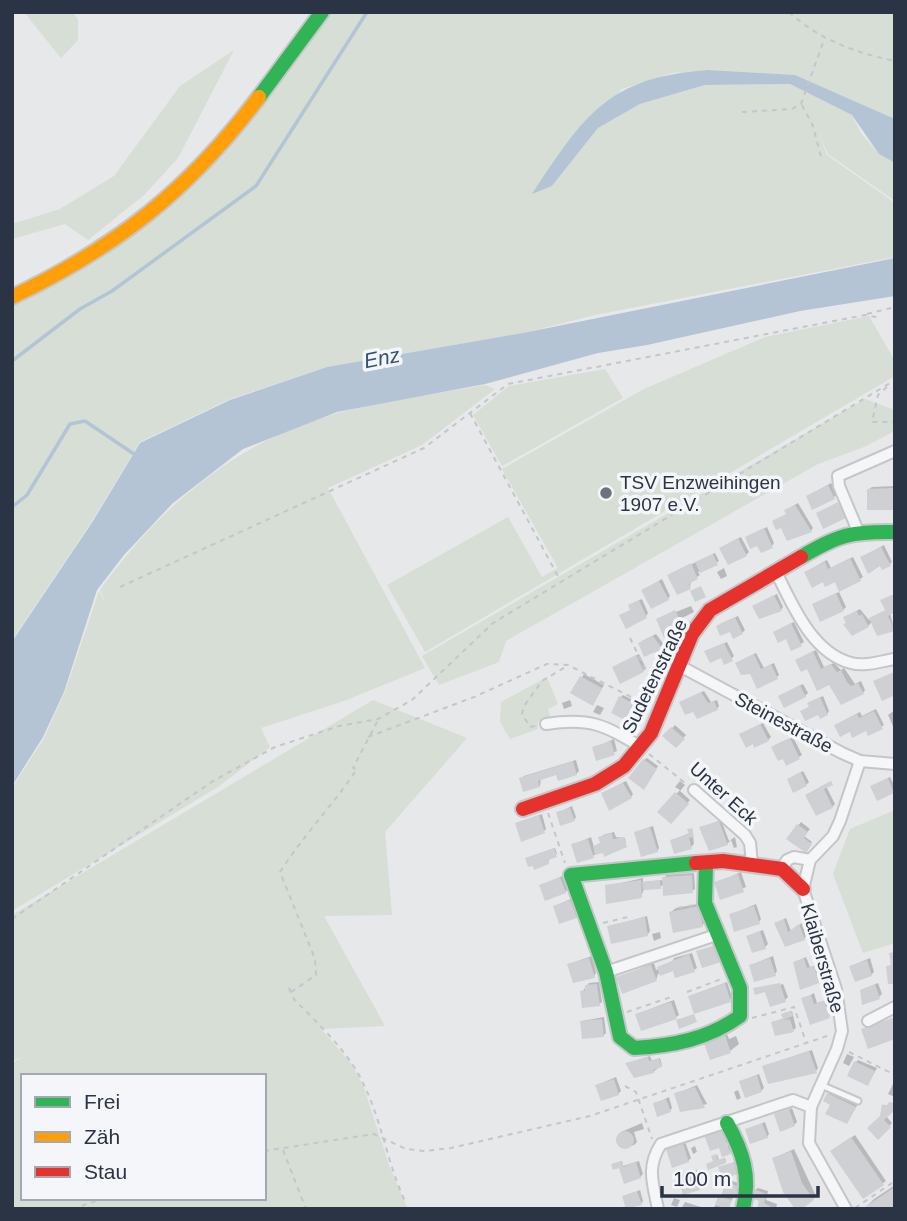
<svg xmlns="http://www.w3.org/2000/svg" width="907" height="1221" viewBox="0 0 907 1221" font-family="Arial,sans-serif">
	<style>
		.green { fill: #d6ded6; fill-rule: evenodd }
		.water { fill: #b4c4d5 }
		.shadow { fill: #0003 }
		.lines { fill: none; stroke-linecap: round; stroke-linejoin: round }
		.stream { stroke: #b4c4d5; stroke-width: 3.5 }
		.building { fill: #ced0d3 }
		.lane-casing { stroke: #c4c6c8; stroke-width: 9 }
		.street-casing { stroke: #c4c6c8; stroke-width: 14 }
		.fast-casing { stroke: #c4c6c8; stroke-width: 18 }
		.slow-casing { stroke: #c4c6c8; stroke-width: 18 }
		.jam-casing { stroke: #c4c6c8; stroke-width: 18 }
		.path { stroke: #c5c6ca; stroke-width: 2; stroke-dasharray: 5 5; stroke-linecap: butt }
		.lane { stroke: #f5f6f7; stroke-width: 5 }
		.street { stroke: #f5f6f7; stroke-width: 10 }
		.fast { stroke: #30b455; stroke-width: 14 }
		.slow { stroke: #ff9f0a; stroke-width: 14 }
		.jam { stroke: #e5322d; stroke-width: 14 }
		.poi-dot { fill: #6c737f; stroke: #f4f6f9; stroke-width: 2.5 }
		.labels { text-anchor: middle; stroke-width: 7; stroke-linejoin: round; paint-order: stroke }
		.poi-label { font-size: 19px; fill: #2b3445; stroke: #f4f6f9; text-anchor: start }
		.street-label { font-size: 19px; fill: #2b3445; stroke: #f4f6f9 }
		.water-label { font-size: 21px; font-style: italic; fill: #34527a; stroke: #f4f6f9 }
	</style>
	<rect width="100%" height="100%" fill="#e6e8ea"/>
	<g class="green">
		<path d="M 24,12 L 72,12 L 78,19 L 78,40 L 61,58 Z"/>
		<path d="M 329,12 L 895,12 L 895,119 L 795,75 L 708,70 L 672,73 L 622,89 L 533,193 L 552,186 L 598,128 L 640,104 L 705,85 L 790,84 L 852,115 L 861,133 L 879,154 L 895,163 L 895,201 L 828,154 L 818,132 L 827,155 L 895,203 L 895,257 L 595,315 L 524,333 L 327,367 L 230,399 L 140,442 L 92,521 L 12,640 L 12,300 L 159,214 Z"/>
		<path d="M 234,50 L 178,158 L 144,195 L 88,240 L 65,224 L 12,239 L 12,224 L 60,209 L 114,176 L 180,86 Z"/>
		<path d="M 869,316 L 895,361 L 895,376 L 425,652 L 387,585 L 508,517 L 542,577 L 558,568 L 502,469 L 644,389 L 765,337 Z"/>
		<path d="M 605,369 L 623,398 L 502,466 L 473,415 L 509,386 Z"/>
		<path d="M 485,385 L 495,389 L 422,445 L 328,488 L 425,668 L 344,701 L 261,728 L 270,747 L 218,787 L 12,911 L 12,788 L 44,738 L 65,692 L 99,591 L 106,604 L 100,590 C 161,505 237,441 338,413 C 386,400 437,394 485,385 Z"/>
		<path d="M 865,399 L 895,410 L 895,431 L 864,447 L 818,464 L 506,641 L 499,662 L 439,685 L 422,656 Z"/>
		<path d="M 547,677 L 558,704 L 548,709 L 550,716 L 538,722 L 538,729 L 510,739 L 500,722 L 501,702 Z"/>
		<path d="M 373,700 L 467,738 L 385,832 L 392,915 L 324,916 L 385,1026 L 321,1029 L 351,1063 L 363,1085 L 390,1168 L 408,1209 L 12,1209 L 12,1063 L 25,1056 L 12,1061 L 12,915 ZM 23,1076 L 264,1076 L 264,1198 L 23,1198 Z"/>
		<path d="M 895,810 L 895,943 L 863,953 L 833,874 L 850,829 Z"/>
	</g>
	<g class="water">
		<path d="M 708,70 L 795,75 L 895,119 L 895,163 L 879,154 L 852,115 L 790,84 L 705,85 L 640,104 L 598,128 L 552,186 L 532,194 C 584,116 607,77 708,70 Z"/>
		<path d="M 895,258 L 895,296 L 800,311 L 647,345 L 598,353 L 485,384 L 337,412 L 243,449 L 173,503 L 124,555 L 97,590 L 64,692 L 43,737 L 12,786 L 13,640 L 93,521 L 140,443 L 230,400 L 327,367 L 523,333 Z"/>
	</g>
	<g class="shadow">
		<path d="M 831,483 L 837,495 L 834,497 L 808,496 Z"/>
		<path d="M 895,486 L 893,508 L 869,489 L 872,487 Z"/>
		<path d="M 798,503 L 813,528 L 811,531 L 786,510 Z"/>
		<path d="M 767,527 L 774,543 L 772,546 L 747,537 Z"/>
		<path d="M 741,537 L 749,552 L 746,555 L 721,548 Z"/>
		<path d="M 884,545 L 892,562 L 889,565 L 862,557 Z"/>
		<path d="M 715,553 L 719,561 L 698,572 L 700,575 L 691,581 L 690,587 L 669,575 Z"/>
		<path d="M 853,557 L 863,577 L 860,579 L 836,580 L 809,570 L 827,560 L 831,568 Z"/>
		<path d="M 724,568 L 727,576 L 721,579 L 717,572 Z"/>
		<path d="M 662,579 L 670,596 L 668,599 L 643,590 Z"/>
		<path d="M 839,592 L 846,607 L 843,610 L 814,604 Z"/>
		<path d="M 777,594 L 783,607 L 781,610 L 755,606 Z"/>
		<path d="M 895,594 L 895,610 L 890,613 L 894,629 L 872,622 L 868,626 L 848,622 L 845,617 L 860,609 L 869,620 L 887,610 L 885,598 Z"/>
		<path d="M 642,599 L 648,613 L 646,616 L 632,609 L 633,603 Z"/>
		<path d="M 691,606 L 694,612 L 682,618 L 682,626 L 665,636 L 658,619 Z"/>
		<path d="M 738,616 L 745,630 L 742,633 L 720,624 Z"/>
		<path d="M 794,622 L 804,642 L 801,644 L 778,630 Z"/>
		<path d="M 656,634 L 668,650 L 659,655 L 656,649 L 642,641 Z"/>
		<path d="M 727,642 L 734,656 L 731,659 L 706,651 Z"/>
		<path d="M 816,650 L 824,667 L 834,663 L 841,670 L 844,668 L 855,684 L 861,681 L 865,690 L 863,693 L 830,683 L 797,660 Z"/>
		<path d="M 756,653 L 764,668 L 774,663 L 779,675 L 777,677 L 751,672 L 740,661 Z"/>
		<path d="M 639,654 L 646,668 L 643,671 L 614,667 Z"/>
		<path d="M 661,666 L 663,670 L 658,672 L 660,675 L 653,679 L 650,674 Z"/>
		<path d="M 584,674 L 604,685 L 595,701 L 573,692 Z"/>
		<path d="M 803,684 L 808,693 L 805,696 L 780,696 Z"/>
		<path d="M 704,691 L 711,702 L 717,700 L 719,706 L 717,709 L 694,709 L 681,702 Z"/>
		<path d="M 645,693 L 652,696 L 649,701 L 643,697 Z"/>
		<path d="M 623,695 L 641,704 L 633,718 L 621,697 Z"/>
		<path d="M 823,696 L 829,711 L 827,714 L 803,711 L 810,706 L 812,701 Z"/>
		<path d="M 570,700 L 572,706 L 564,709 L 562,703 Z"/>
		<path d="M 597,705 L 604,708 L 600,715 L 593,712 Z"/>
		<path d="M 876,709 L 884,725 L 881,727 L 850,730 L 839,723 L 860,712 L 862,716 Z"/>
		<path d="M 895,710 L 895,731 L 888,715 Z"/>
		<path d="M 763,723 L 771,737 L 768,740 L 755,746 L 741,734 Z"/>
		<path d="M 675,725 L 686,735 L 676,746 L 665,736 Z"/>
		<path d="M 793,737 L 802,755 L 799,757 L 775,745 Z"/>
		<path d="M 614,739 L 617,751 L 597,759 L 594,748 Z"/>
		<path d="M 647,758 L 658,766 L 646,785 L 644,760 Z"/>
		<path d="M 576,760 L 579,771 L 576,774 L 557,773 L 541,778 L 540,786 L 524,790 L 521,779 L 524,776 Z"/>
		<path d="M 803,771 L 809,782 L 806,785 L 789,779 Z"/>
		<path d="M 890,777 L 895,787 L 893,792 L 872,786 Z"/>
		<path d="M 626,781 L 633,794 L 631,797 L 603,793 Z"/>
		<path d="M 680,781 L 685,785 L 680,791 L 690,800 L 671,821 L 660,812 L 680,790 L 675,787 Z"/>
		<path d="M 832,781 L 826,786 L 835,804 L 832,807 L 820,787 Z"/>
		<path d="M 572,806 L 576,817 L 574,820 L 558,813 Z"/>
		<path d="M 542,814 L 546,829 L 544,831 L 517,823 Z"/>
		<path d="M 721,820 L 729,841 L 735,837 L 737,847 L 734,848 L 731,840 L 727,844 L 701,828 Z"/>
		<path d="M 801,822 L 810,829 L 804,836 L 812,842 L 805,851 L 788,838 Z"/>
		<path d="M 653,826 L 659,848 L 657,851 L 636,832 Z"/>
		<path d="M 692,828 L 694,844 L 691,847 L 672,840 L 690,833 Z"/>
		<path d="M 614,832 L 616,837 L 625,838 L 626,845 L 603,849 L 593,856 L 573,845 L 591,837 L 594,847 L 602,843 L 603,835 Z"/>
		<path d="M 555,848 L 557,854 L 550,857 L 548,863 L 527,858 Z"/>
		<path d="M 741,872 L 746,887 L 721,898 L 716,883 Z"/>
		<path d="M 694,873 L 695,889 L 692,891 L 664,884 L 660,887 L 644,889 L 641,897 L 607,886 L 643,878 L 643,882 L 664,880 L 666,875 Z"/>
		<path d="M 562,876 L 568,889 L 565,892 L 541,886 Z"/>
		<path d="M 573,898 L 578,914 L 576,917 L 555,906 Z"/>
		<path d="M 703,903 L 706,921 L 702,926 L 671,912 L 676,908 Z"/>
		<path d="M 756,904 L 761,919 L 759,922 L 731,915 Z"/>
		<path d="M 647,916 L 650,931 L 648,934 L 609,927 Z"/>
		<path d="M 786,918 L 791,931 L 802,923 L 806,936 L 804,939 L 786,945 L 776,923 Z"/>
		<path d="M 763,930 L 768,944 L 765,947 L 748,936 Z"/>
		<path d="M 660,932 L 661,938 L 654,941 L 652,934 Z"/>
		<path d="M 692,953 L 697,968 L 694,970 L 674,968 L 658,974 L 656,980 L 618,978 L 654,963 L 656,970 L 672,963 L 674,958 Z"/>
		<path d="M 592,956 L 596,973 L 594,976 L 569,964 Z"/>
		<path d="M 773,956 L 777,971 L 775,974 L 751,965 Z"/>
		<path d="M 806,957 L 810,967 L 816,965 L 821,979 L 818,982 L 795,962 Z"/>
		<path d="M 870,958 L 874,972 L 871,975 L 851,966 Z"/>
		<path d="M 599,982 L 602,1002 L 599,1004 L 582,992 L 589,983 Z"/>
		<path d="M 727,982 L 732,997 L 730,1000 L 690,996 Z"/>
		<path d="M 878,983 L 882,994 L 879,997 L 862,990 Z"/>
		<path d="M 783,984 L 788,997 L 785,1000 L 767,989 Z"/>
		<path d="M 814,993 L 817,1003 L 827,1000 L 831,1014 L 829,1016 L 803,999 Z"/>
		<path d="M 674,1000 L 679,1015 L 676,1017 L 637,1014 Z"/>
		<path d="M 792,1011 L 796,1028 L 793,1030 L 773,1022 L 785,1018 L 784,1013 Z"/>
		<path d="M 604,1017 L 606,1033 L 603,1036 L 582,1021 Z"/>
		<path d="M 727,1034 L 729,1039 L 736,1036 L 739,1044 L 730,1051 L 708,1040 Z"/>
		<path d="M 812,1050 L 818,1068 L 816,1071 L 764,1066 Z"/>
		<path d="M 847,1054 L 854,1057 L 849,1066 L 843,1063 Z"/>
		<path d="M 650,1056 L 652,1061 L 660,1058 L 662,1065 L 653,1072 L 628,1063 Z"/>
		<path d="M 858,1060 L 877,1068 L 868,1084 L 856,1062 Z"/>
		<path d="M 759,1074 L 764,1088 L 761,1091 L 741,1081 Z"/>
		<path d="M 616,1077 L 621,1091 L 618,1094 L 597,1085 Z"/>
		<path d="M 895,1080 L 895,1097 L 888,1094 Z"/>
		<path d="M 697,1085 L 707,1104 L 682,1110 L 676,1094 Z"/>
		<path d="M 738,1090 L 741,1098 L 737,1100 L 734,1092 Z"/>
		<path d="M 829,1093 L 858,1104 L 849,1119 L 825,1100 Z"/>
		<path d="M 669,1097 L 672,1108 L 670,1111 L 655,1104 Z"/>
		<path d="M 891,1102 L 895,1106 L 886,1116 L 892,1123 L 878,1137 L 884,1105 L 888,1106 Z"/>
		<path d="M 792,1108 L 797,1122 L 794,1125 L 776,1115 Z"/>
		<path d="M 765,1122 L 769,1134 L 767,1137 L 747,1130 Z"/>
		<path d="M 642,1123 L 644,1129 L 634,1132 L 637,1142 L 634,1145 L 622,1148 L 621,1144 L 618,1144 L 621,1132 Z"/>
		<path d="M 724,1128 L 728,1141 L 722,1148 L 729,1145 L 731,1152 L 724,1155 L 726,1161 L 725,1162 L 715,1161 L 717,1154 L 719,1160 L 725,1158 L 720,1146 L 706,1136 Z"/>
		<path d="M 855,1135 L 886,1181 L 864,1197 L 835,1149 Z"/>
		<path d="M 685,1142 L 691,1158 L 688,1161 L 668,1149 Z"/>
		<path d="M 695,1146 L 697,1152 L 693,1154 L 691,1148 Z"/>
		<path d="M 794,1149 L 816,1196 L 813,1199 L 774,1158 Z"/>
		<path d="M 622,1161 L 623,1166 L 639,1161 L 643,1174 L 640,1177 L 614,1164 Z"/>
		<path d="M 737,1161 L 740,1170 L 737,1173 L 720,1168 Z"/>
		<path d="M 697,1170 L 702,1185 L 699,1188 L 679,1177 Z"/>
		<path d="M 730,1180 L 743,1185 L 740,1195 L 734,1196 L 727,1209 L 713,1209 Z"/>
		<path d="M 895,1185 L 895,1209 L 864,1209 L 874,1199 Z"/>
		<path d="M 758,1188 L 768,1191 L 766,1200 L 777,1204 L 776,1209 L 759,1209 L 761,1200 L 755,1190 Z"/>
		<path d="M 640,1190 L 643,1201 L 641,1204 L 624,1197 Z"/>
		<path d="M 674,1198 L 680,1200 L 677,1207 L 671,1205 Z"/>
		<path d="M 685,1202 L 701,1207 L 700,1209 L 681,1209 Z"/>
	</g>
	<g class="lines">
		<g class="stream">
			<path d="M 12,361 L 80,309 L 112,291 L 256,186 L 367,12"/>
			<path d="M 12,507 L 27,495 L 70,424 L 85,421 L 134,454"/>
		</g>
	</g>
	<g class="building">
		<path d="M 828,485 L 835,499 L 812,510 L 806,496 Z"/>
		<path d="M 893,488 L 894,510 L 867,510 L 867,489 Z"/>
		<path d="M 838,502 L 846,518 L 823,529 L 816,513 Z"/>
		<path d="M 795,505 L 812,532 L 787,541 L 781,528 L 776,530 L 772,521 L 786,514 L 784,510 Z"/>
		<path d="M 764,528 L 773,548 L 761,553 L 757,546 L 750,549 L 745,537 Z"/>
		<path d="M 738,538 L 747,556 L 728,565 L 719,548 Z"/>
		<path d="M 881,547 L 891,566 L 882,570 L 880,566 L 868,574 L 860,557 Z"/>
		<path d="M 713,554 L 718,565 L 700,573 L 695,562 Z"/>
		<path d="M 850,558 L 861,581 L 839,592 L 835,582 L 825,587 L 823,582 L 812,588 L 804,572 L 825,562 L 828,569 Z"/>
		<path d="M 691,563 L 698,579 L 689,584 L 691,589 L 677,595 L 667,575 Z"/>
		<path d="M 659,581 L 669,600 L 651,609 L 641,590 Z"/>
		<path d="M 701,586 L 706,597 L 695,602 L 690,591 Z"/>
		<path d="M 836,593 L 844,611 L 820,622 L 812,604 Z"/>
		<path d="M 895,594 L 895,612 L 888,616 L 895,631 L 877,636 L 869,618 L 885,610 L 880,600 Z"/>
		<path d="M 774,595 L 782,611 L 759,619 L 752,606 Z"/>
		<path d="M 639,600 L 647,618 L 626,629 L 619,615 L 630,610 L 628,605 Z"/>
		<path d="M 675,610 L 683,627 L 664,638 L 656,619 Z"/>
		<path d="M 857,611 L 859,616 L 862,614 L 869,627 L 852,636 L 843,624 L 846,623 L 843,617 Z"/>
		<path d="M 735,617 L 743,634 L 733,639 L 730,632 L 720,636 L 716,626 Z"/>
		<path d="M 791,623 L 802,646 L 791,651 L 786,639 L 778,643 L 773,632 Z"/>
		<path d="M 653,636 L 666,654 L 658,658 L 655,652 L 644,657 L 638,643 Z"/>
		<path d="M 724,643 L 733,661 L 724,665 L 721,658 L 710,663 L 704,651 Z"/>
		<path d="M 813,651 L 821,669 L 831,664 L 837,672 L 841,670 L 847,682 L 851,686 L 858,683 L 864,694 L 841,705 L 829,685 L 817,691 L 807,669 L 801,672 L 795,660 Z"/>
		<path d="M 754,654 L 761,669 L 771,664 L 778,679 L 757,689 L 750,674 L 741,675 L 735,663 Z"/>
		<path d="M 636,655 L 644,672 L 620,684 L 612,667 Z"/>
		<path d="M 894,672 L 895,695 L 882,701 L 873,681 Z"/>
		<path d="M 580,676 L 602,688 L 593,706 L 570,693 Z"/>
		<path d="M 800,685 L 806,697 L 784,708 L 778,696 Z"/>
		<path d="M 701,692 L 708,703 L 714,701 L 718,710 L 697,719 L 693,712 L 685,715 L 679,702 Z"/>
		<path d="M 619,696 L 640,707 L 631,723 L 611,713 Z"/>
		<path d="M 820,697 L 828,715 L 820,719 L 818,715 L 805,721 L 800,711 L 809,707 L 807,703 Z"/>
		<path d="M 874,711 L 883,729 L 868,736 L 866,731 L 852,738 L 850,732 L 840,737 L 834,725 L 857,714 L 859,718 Z"/>
		<path d="M 760,724 L 769,741 L 754,748 L 753,744 L 746,748 L 739,734 Z"/>
		<path d="M 671,727 L 685,739 L 676,748 L 662,736 Z"/>
		<path d="M 790,738 L 800,759 L 786,766 L 783,759 L 778,761 L 771,747 Z"/>
		<path d="M 611,741 L 615,755 L 596,761 L 592,747 Z"/>
		<path d="M 643,759 L 657,769 L 644,790 L 628,778 Z"/>
		<path d="M 573,761 L 577,775 L 558,781 L 556,775 L 538,781 L 540,787 L 523,792 L 519,778 Z"/>
		<path d="M 801,772 L 807,786 L 793,793 L 787,779 Z"/>
		<path d="M 888,778 L 894,793 L 877,801 L 870,786 Z"/>
		<path d="M 831,781 L 833,785 L 824,789 L 833,808 L 816,816 L 805,795 Z"/>
		<path d="M 623,783 L 632,798 L 609,811 L 601,793 Z"/>
		<path d="M 675,792 L 689,804 L 671,824 L 657,812 Z"/>
		<path d="M 570,808 L 575,821 L 560,826 L 556,812 Z"/>
		<path d="M 539,815 L 545,833 L 521,842 L 515,823 Z"/>
		<path d="M 719,821 L 728,845 L 709,851 L 699,827 Z"/>
		<path d="M 797,824 L 808,832 L 804,838 L 812,844 L 806,853 L 786,839 Z"/>
		<path d="M 650,827 L 658,852 L 641,857 L 634,832 Z"/>
		<path d="M 692,828 L 694,837 L 689,838 L 692,849 L 674,854 L 670,840 L 689,834 L 687,829 Z"/>
		<path d="M 612,833 L 613,839 L 624,837 L 627,847 L 604,857 L 603,853 L 595,855 L 593,846 L 600,843 L 598,837 Z"/>
		<path d="M 588,839 L 594,858 L 577,863 L 571,844 Z"/>
		<path d="M 554,848 L 557,857 L 548,860 L 549,864 L 534,870 L 533,866 L 528,867 L 525,858 Z"/>
		<path d="M 738,874 L 744,892 L 720,900 L 714,882 Z"/>
		<path d="M 692,875 L 693,893 L 663,896 L 662,877 Z"/>
		<path d="M 560,877 L 566,893 L 545,901 L 539,885 Z"/>
		<path d="M 641,880 L 642,898 L 606,904 L 605,885 Z"/>
		<path d="M 660,880 L 661,889 L 643,890 L 642,882 Z"/>
		<path d="M 570,900 L 577,918 L 559,924 L 553,906 Z"/>
		<path d="M 699,906 L 703,927 L 673,933 L 669,912 Z"/>
		<path d="M 754,906 L 760,924 L 734,932 L 729,914 Z"/>
		<path d="M 645,917 L 648,936 L 611,944 L 607,926 Z"/>
		<path d="M 784,919 L 788,932 L 799,924 L 805,940 L 785,947 L 774,923 Z"/>
		<path d="M 760,931 L 766,949 L 752,953 L 746,936 Z"/>
		<path d="M 716,945 L 721,962 L 702,968 L 696,951 Z"/>
		<path d="M 895,952 L 895,984 L 888,984 L 886,966 L 891,965 L 889,953 Z"/>
		<path d="M 689,954 L 695,972 L 675,978 L 673,971 L 660,976 L 657,967 Z"/>
		<path d="M 589,958 L 595,978 L 573,983 L 567,964 Z"/>
		<path d="M 770,958 L 776,976 L 754,982 L 749,965 Z"/>
		<path d="M 804,958 L 807,968 L 814,966 L 819,983 L 800,990 L 793,962 Z"/>
		<path d="M 867,960 L 872,976 L 855,982 L 849,966 Z"/>
		<path d="M 651,965 L 657,981 L 622,994 L 616,977 Z"/>
		<path d="M 725,983 L 731,1002 L 694,1014 L 688,996 Z"/>
		<path d="M 780,983 L 786,1002 L 770,1007 L 765,992 L 755,995 L 753,988 Z"/>
		<path d="M 597,984 L 600,1006 L 582,1008 L 580,991 L 585,991 L 585,985 Z"/>
		<path d="M 875,984 L 880,999 L 862,1005 L 860,990 Z"/>
		<path d="M 811,995 L 814,1004 L 824,1001 L 830,1018 L 810,1025 L 801,998 Z"/>
		<path d="M 671,1002 L 677,1019 L 641,1031 L 635,1014 Z"/>
		<path d="M 791,1011 L 793,1016 L 783,1020 L 790,1019 L 794,1032 L 775,1036 L 771,1022 L 783,1019 L 781,1014 Z"/>
		<path d="M 694,1014 L 697,1022 L 679,1029 L 676,1020 Z"/>
		<path d="M 895,1017 L 895,1039 L 868,1049 L 861,1029 Z"/>
		<path d="M 602,1019 L 604,1037 L 582,1039 L 580,1021 Z"/>
		<path d="M 725,1035 L 731,1053 L 710,1060 L 704,1043 Z"/>
		<path d="M 809,1051 L 817,1073 L 768,1084 L 762,1066 Z"/>
		<path d="M 648,1057 L 649,1061 L 659,1058 L 662,1067 L 653,1070 L 654,1073 L 634,1078 L 625,1063 Z"/>
		<path d="M 854,1061 L 875,1071 L 868,1086 L 847,1076 Z"/>
		<path d="M 757,1075 L 762,1092 L 745,1098 L 739,1081 Z"/>
		<path d="M 614,1079 L 619,1095 L 601,1101 L 595,1085 Z"/>
		<path d="M 695,1087 L 705,1108 L 680,1112 L 674,1093 Z"/>
		<path d="M 827,1093 L 856,1107 L 847,1124 L 825,1114 L 830,1105 L 823,1101 Z"/>
		<path d="M 666,1099 L 671,1112 L 657,1117 L 653,1103 Z"/>
		<path d="M 889,1102 L 895,1105 L 895,1110 L 884,1120 L 891,1127 L 878,1140 L 867,1128 L 880,1116 L 882,1104 L 886,1106 Z"/>
		<path d="M 789,1109 L 795,1126 L 780,1132 L 774,1114 Z"/>
		<path d="M 762,1123 L 768,1138 L 750,1144 L 745,1129 Z"/>
		<path d="M 721,1129 L 731,1154 L 722,1157 L 719,1148 L 710,1151 L 704,1135 Z"/>
		<circle cx="625" cy="1140" r="9"/>
		<path d="M 851,1137 L 884,1185 L 863,1199 L 830,1151 Z"/>
		<path d="M 683,1143 L 689,1162 L 672,1168 L 666,1149 Z"/>
		<path d="M 791,1151 L 802,1183 L 814,1200 L 802,1209 L 795,1209 L 783,1192 L 772,1158 Z"/>
		<path d="M 716,1154 L 718,1160 L 724,1158 L 726,1163 L 708,1170 L 706,1164 L 713,1161 L 711,1156 Z"/>
		<path d="M 621,1161 L 623,1167 L 636,1162 L 641,1178 L 624,1184 L 619,1168 L 613,1170 L 611,1164 Z"/>
		<path d="M 734,1162 L 738,1174 L 722,1179 L 718,1167 Z"/>
		<path d="M 695,1171 L 700,1190 L 683,1195 L 677,1176 Z"/>
		<path d="M 725,1182 L 741,1187 L 738,1199 L 722,1194 Z"/>
		<path d="M 895,1187 L 895,1209 L 862,1209 Z"/>
		<path d="M 753,1189 L 767,1194 L 764,1203 L 775,1209 L 757,1209 L 759,1201 L 751,1198 Z"/>
		<path d="M 637,1191 L 642,1205 L 626,1209 L 622,1196 Z"/>
		<path d="M 718,1196 L 732,1200 L 729,1209 L 715,1205 Z"/>
	</g>
	<g class="lines">
		<g class="lane-casing">
			<path id="lane" d="M 821,1085 L 858,1101"/>
		</g>
		<g class="street-casing">
			<g id="street">
				<path d="M 858,531 L 839,486 L 838,476 L 895,451"/>
				<path d="M 776,572 C 792,604 812,653 851,663 C 865,667 881,661 895,659"/>
				<path d="M 678,665 L 842,753 L 860,761 L 895,764"/>
				<path d="M 546,724 C 590,717 604,725 641,747"/>
				<path d="M 694,790 L 745,835 L 750,843 L 752,864"/>
				<path d="M 782,869 L 787,860 L 794,857 L 810,860"/>
				<path d="M 606,972 L 716,935"/>
				<path d="M 868,1021 L 895,1007"/>
				<path d="M 658,1209 C 653,1184 646,1167 661,1144 L 793,1100 L 811,1107"/>
				<path d="M 846,1209 L 809,1143 L 811,1107 L 837,1049 L 842,1031 L 836,989 L 803,889 L 810,860 L 833,836 L 840,821 L 860,761"/>
			</g>
		</g>
		<g class="fast-casing">
			<g id="fast">
				<path d="M 259,97 L 322,12"/>
				<path d="M 801,557 C 838,535 852,531 895,532"/>
				<path d="M 696,863 L 571,875 L 606,972 L 620,1037 L 634,1048 C 672,1046 709,1039 740,1016 L 740,988 L 705,903 L 706,863"/>
				<path d="M 727,1123 C 743,1152 751,1176 743,1209"/>
			</g>
		</g>
		<g class="slow-casing">
			<path id="slow" d="M 12,297 C 118,246 188,191 259,97"/>
		</g>
		<g class="jam-casing">
			<g id="jam">
				<path d="M 523,809 L 595,784 L 624,766 L 651,733 L 692,634 L 710,610 L 801,557"/>
				<path d="M 696,863 L 723,861 L 782,869 L 803,889"/>
			</g>
		</g>
		<g class="path">
			<path d="M 789,12 C 818,39 856,53 895,61"/>
			<path d="M 802,105 L 813,126 L 822,161"/>
			<path d="M 742,112 L 792,109 L 801,104 L 825,37"/>
			<path d="M 867,314 L 895,307"/>
			<path d="M 887,387 L 878,395 L 872,422 L 895,422"/>
			<path d="M 470,413 L 560,580"/>
			<path d="M 120,587 L 424,448 L 508,384 L 865,315 L 881,318"/>
			<path d="M 630,638 L 655,689"/>
			<path d="M 535,726 L 530,727 L 522,714 L 524,706 L 542,681 L 567,666"/>
			<path d="M 368,737 L 474,697 L 547,664 L 568,665 L 649,706"/>
			<path d="M 649,754 L 685,783"/>
			<path d="M 548,813 L 565,863"/>
			<path d="M 678,908 L 694,905"/>
			<path d="M 12,919 L 213,781 L 275,747 L 339,726 L 378,719 L 412,700 L 493,623 L 895,380"/>
			<path d="M 603,923 L 632,916"/>
			<path d="M 289,988 L 294,999 C 319,1025 348,1051 363,1083 C 382,1121 387,1163 405,1201"/>
			<path d="M 291,992 L 316,975 L 315,959 L 280,872 C 303,836 333,805 357,769 L 353,768 L 378,720"/>
			<path d="M 687,992 L 724,978"/>
			<path d="M 627,1012 L 671,997"/>
			<path d="M 752,1018 L 794,1007 L 806,1042"/>
			<path d="M 849,1052 L 895,1075"/>
			<path d="M 625,1086 L 636,1092 L 652,1139"/>
			<path d="M 283,1150 L 306,1209"/>
			<path d="M 264,1151 L 374,1134 L 406,1149 L 425,1151 L 451,1148 L 590,1116 L 830,1035"/>
			<path d="M 855,1208 L 895,1181"/>
			<path d="M 72,1209 L 105,1198"/>
		</g>
		<use href="#lane" class="lane"/>
		<use href="#street" class="street"/>
		<use href="#fast" class="fast"/>
		<use href="#slow" class="slow"/>
		<use href="#jam" class="jam"/>
	</g>
	<circle class="poi-dot" cx="606" cy="493" r="7"/>
	<g class="labels">
		<g class="poi-label">
			<text x="620" y="489">TSV Enzweihingen<tspan x="620" dy="22">1907 e.V.</tspan></text>
		</g>
		<g class="street-label">
			<text transform="translate(654 676) rotate(-64)" y="7">Sudetenstraße</text>
			<text transform="translate(784 722) rotate(28)" y="7">Steinestraße</text>
			<text transform="translate(724 793) rotate(42)" y="7">Unter Eck</text>
			<text transform="translate(823 958) rotate(74)" y="7">Klaiberstraße</text>
		</g>
		<g class="water-label">
			<text transform="translate(382 358) rotate(-11)" y="7">Enz</text>
		</g>
	</g>
	<rect width="907" height="1221" fill="none" stroke="#2b3445" stroke-width="28"/>
	<rect x="21" y="1074" width="245" height="126" fill="#f4f6f9" stroke="#a4a8b1" stroke-width="2"/>
	<rect x="35" y="1097" width="35" height="10" fill="#30b455" stroke="#a4a8b1" stroke-width="2"/>
	<text x="84" y="1109" font-size="21" fill="#2b3445">Frei</text>
	<rect x="35" y="1132" width="35" height="10" fill="#ff9f0a" stroke="#a4a8b1" stroke-width="2"/>
	<text x="84" y="1144" font-size="21" fill="#2b3445">Zäh</text>
	<rect x="35" y="1167" width="35" height="10" fill="#e5322d" stroke="#a4a8b1" stroke-width="2"/>
	<text x="84" y="1179" font-size="21" fill="#2b3445">Stau</text>
	<path d="M662 1186v10h156v-10" fill="none" stroke="#2b3445" stroke-width="3.5"/>
	<text x="673" y="1186" font-size="21" fill="#2b3445" stroke="#f4f6f9" stroke-width="5" paint-order="stroke">100 m</text>
</svg>
